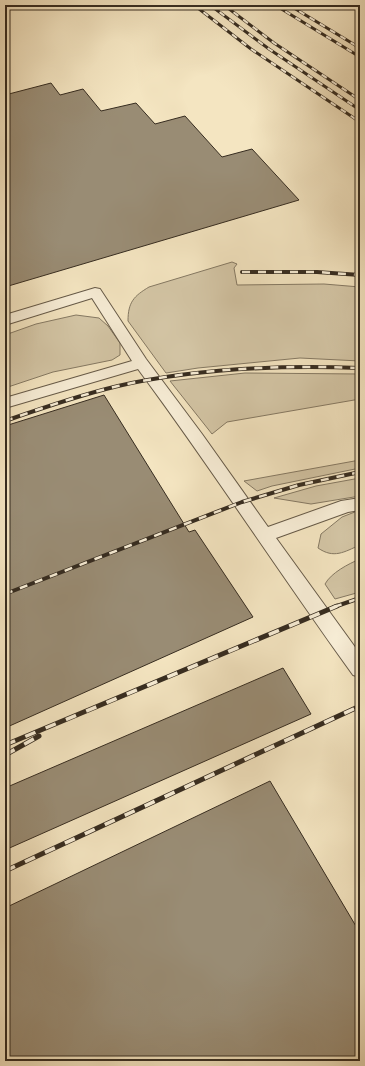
<svg xmlns="http://www.w3.org/2000/svg" width="365" height="1066" viewBox="0 0 365 1066" font-family="'Sorts Mill Goudy',serif">
	<style>
		.green { fill: #d4c6a6; stroke: #857963 }
		.building { fill: #998c74; stroke: #362c20 }
		.lines { fill: none; stroke-linecap: round; stroke-linejoin: round }
		.service-casing { stroke: #665a48; stroke-width: 2 }
		.service { fill: #f8eed7; fill-rule: evenodd }
		.rail-far2-casing { stroke: #362c20; stroke-width: 3 }
		.rail-far1-casing { stroke: #362c20; stroke-width: 4 }
		.rail-casing { stroke: #362c20; stroke-width: 5 }
		.rail-far2 { stroke: #f8eed7; stroke-width: 2; stroke-dasharray: 6; stroke-linecap: butt }
		.rail-far1 { stroke: #f8eed7; stroke-width: 2.5; stroke-dasharray: 8; stroke-linecap: butt }
		.rail { stroke: #f8eed7; stroke-width: 3.5; stroke-dasharray: 11; stroke-linecap: butt }
	</style>
	<rect width="100%" height="100%" fill="#f4e5c1"/>
	<filter id="stains"><feTurbulence type="fractalNoise" baseFrequency=".005" numOctaves="4"/><feColorMatrix values="0 0 0 0 .2 0 0 0 0 .09 0 0 0 0 .02 0 0 0 .5 -.17"/></filter>
	<radialGradient id="worn" r=".72"><stop offset=".6" stop-color="#630" stop-opacity="0"/><stop offset="1" stop-color="#630" stop-opacity=".3"/></radialGradient>
	<g class="green">
		<path d="M 232,262 L 237,264 L 234,268 L 237,285 L 324,284 L 360,287 L 360,361 L 300,358 L 198,368 L 166,373 L 128,321 C 128,302 134,296 149,287 Z"/>
		<path d="M 76,315 L 99,318 L 108,326 L 120,343 L 120,355 L 112,360 L 53,372 L 5,388 L 5,335 L 36,324 Z"/>
		<path d="M 245,373 L 360,374 L 360,399 L 227,422 L 212,434 L 170,381 Z"/>
		<path d="M 360,460 L 360,468 L 272,486 L 257,491 L 244,481 Z"/>
		<path d="M 360,478 L 360,496 L 311,504 L 274,498 L 316,486 Z"/>
		<path d="M 360,510 L 360,545 C 344,552 334,559 318,548 L 321,534 L 342,517 Z"/>
		<path d="M 360,559 L 360,592 L 335,599 L 325,584 C 331,573 348,564 360,559 Z"/>
	</g>
	<g class="building">
		<path d="M 51,83 L 60,95 L 83,89 L 101,111 L 136,103 L 155,124 L 185,116 L 222,157 L 252,149 L 299,200 L 5,287 L 5,95 Z"/>
		<path d="M 104,395 L 189,532 L 195,530 L 253,617 L 5,728 L 5,426 Z"/>
		<path d="M 283,668 L 311,714 L 5,850 L 5,788 Z"/>
		<path d="M 270,781 L 360,933 L 360,1061 L 5,1061 L 5,908 Z"/>
	</g>
	<g class="lines">
		<g class="service-casing">
			<path id="service" d="M 95,288 L 100,289 L 146,359 L 202,434 L 268,527 L 341,501 L 360,498 L 360,510 L 348,512 L 276,538 L 360,654 L 360,677 L 353,675 C 280,574 212,469 138,369 L 5,408 L 5,398 L 132,361 L 92,298 L 5,325 L 5,315 Z"/>
		</g>
		<use href="#service" class="service"/>
		<g class="rail-far2-casing">
			<g id="rail-far2">
				<path d="M 194,5 L 251,49 L 360,122"/>
				<path d="M 210,5 L 269,49 L 360,110"/>
				<path d="M 224,5 L 274,43 L 360,100"/>
				<path d="M 275,5 L 360,57"/>
				<path d="M 289,5 L 360,48"/>
			</g>
		</g>
		<g class="rail-far1-casing">
			<g id="rail-far1">
				<path d="M 242,272 L 317,272 L 360,275"/>
				<path d="M 5,421 C 42,408 80,395 118,386 C 198,368 279,365 360,368"/>
				<path d="M 5,594 L 242,502 L 299,485 L 360,472"/>
				<path d="M 334,607 L 360,598"/>
			</g>
		</g>
		<g class="rail-casing">
			<g id="rail">
				<path d="M 5,745 L 337,606"/>
				<path d="M 5,755 L 39,736"/>
				<path d="M 5,871 L 360,706"/>
			</g>
		</g>
		<use href="#rail-far2" class="rail-far2"/>
		<use href="#rail-far1" class="rail-far1"/>
		<use href="#rail" class="rail"/>
	</g>
	<rect width="365" height="1066" fill="none" stroke="#f4e5c1" stroke-width="20"/>
	<rect x="6" y="6" width="353" height="1054" fill="none" stroke="#362c20" stroke-width="2"/>
	<rect x="10" y="10" width="345" height="1046" fill="none" stroke="#362c20"/>
	<rect width="100%" height="100%" filter="url(#stains)"/>
	<rect width="100%" height="100%" fill="url(#worn)"/>
</svg>
